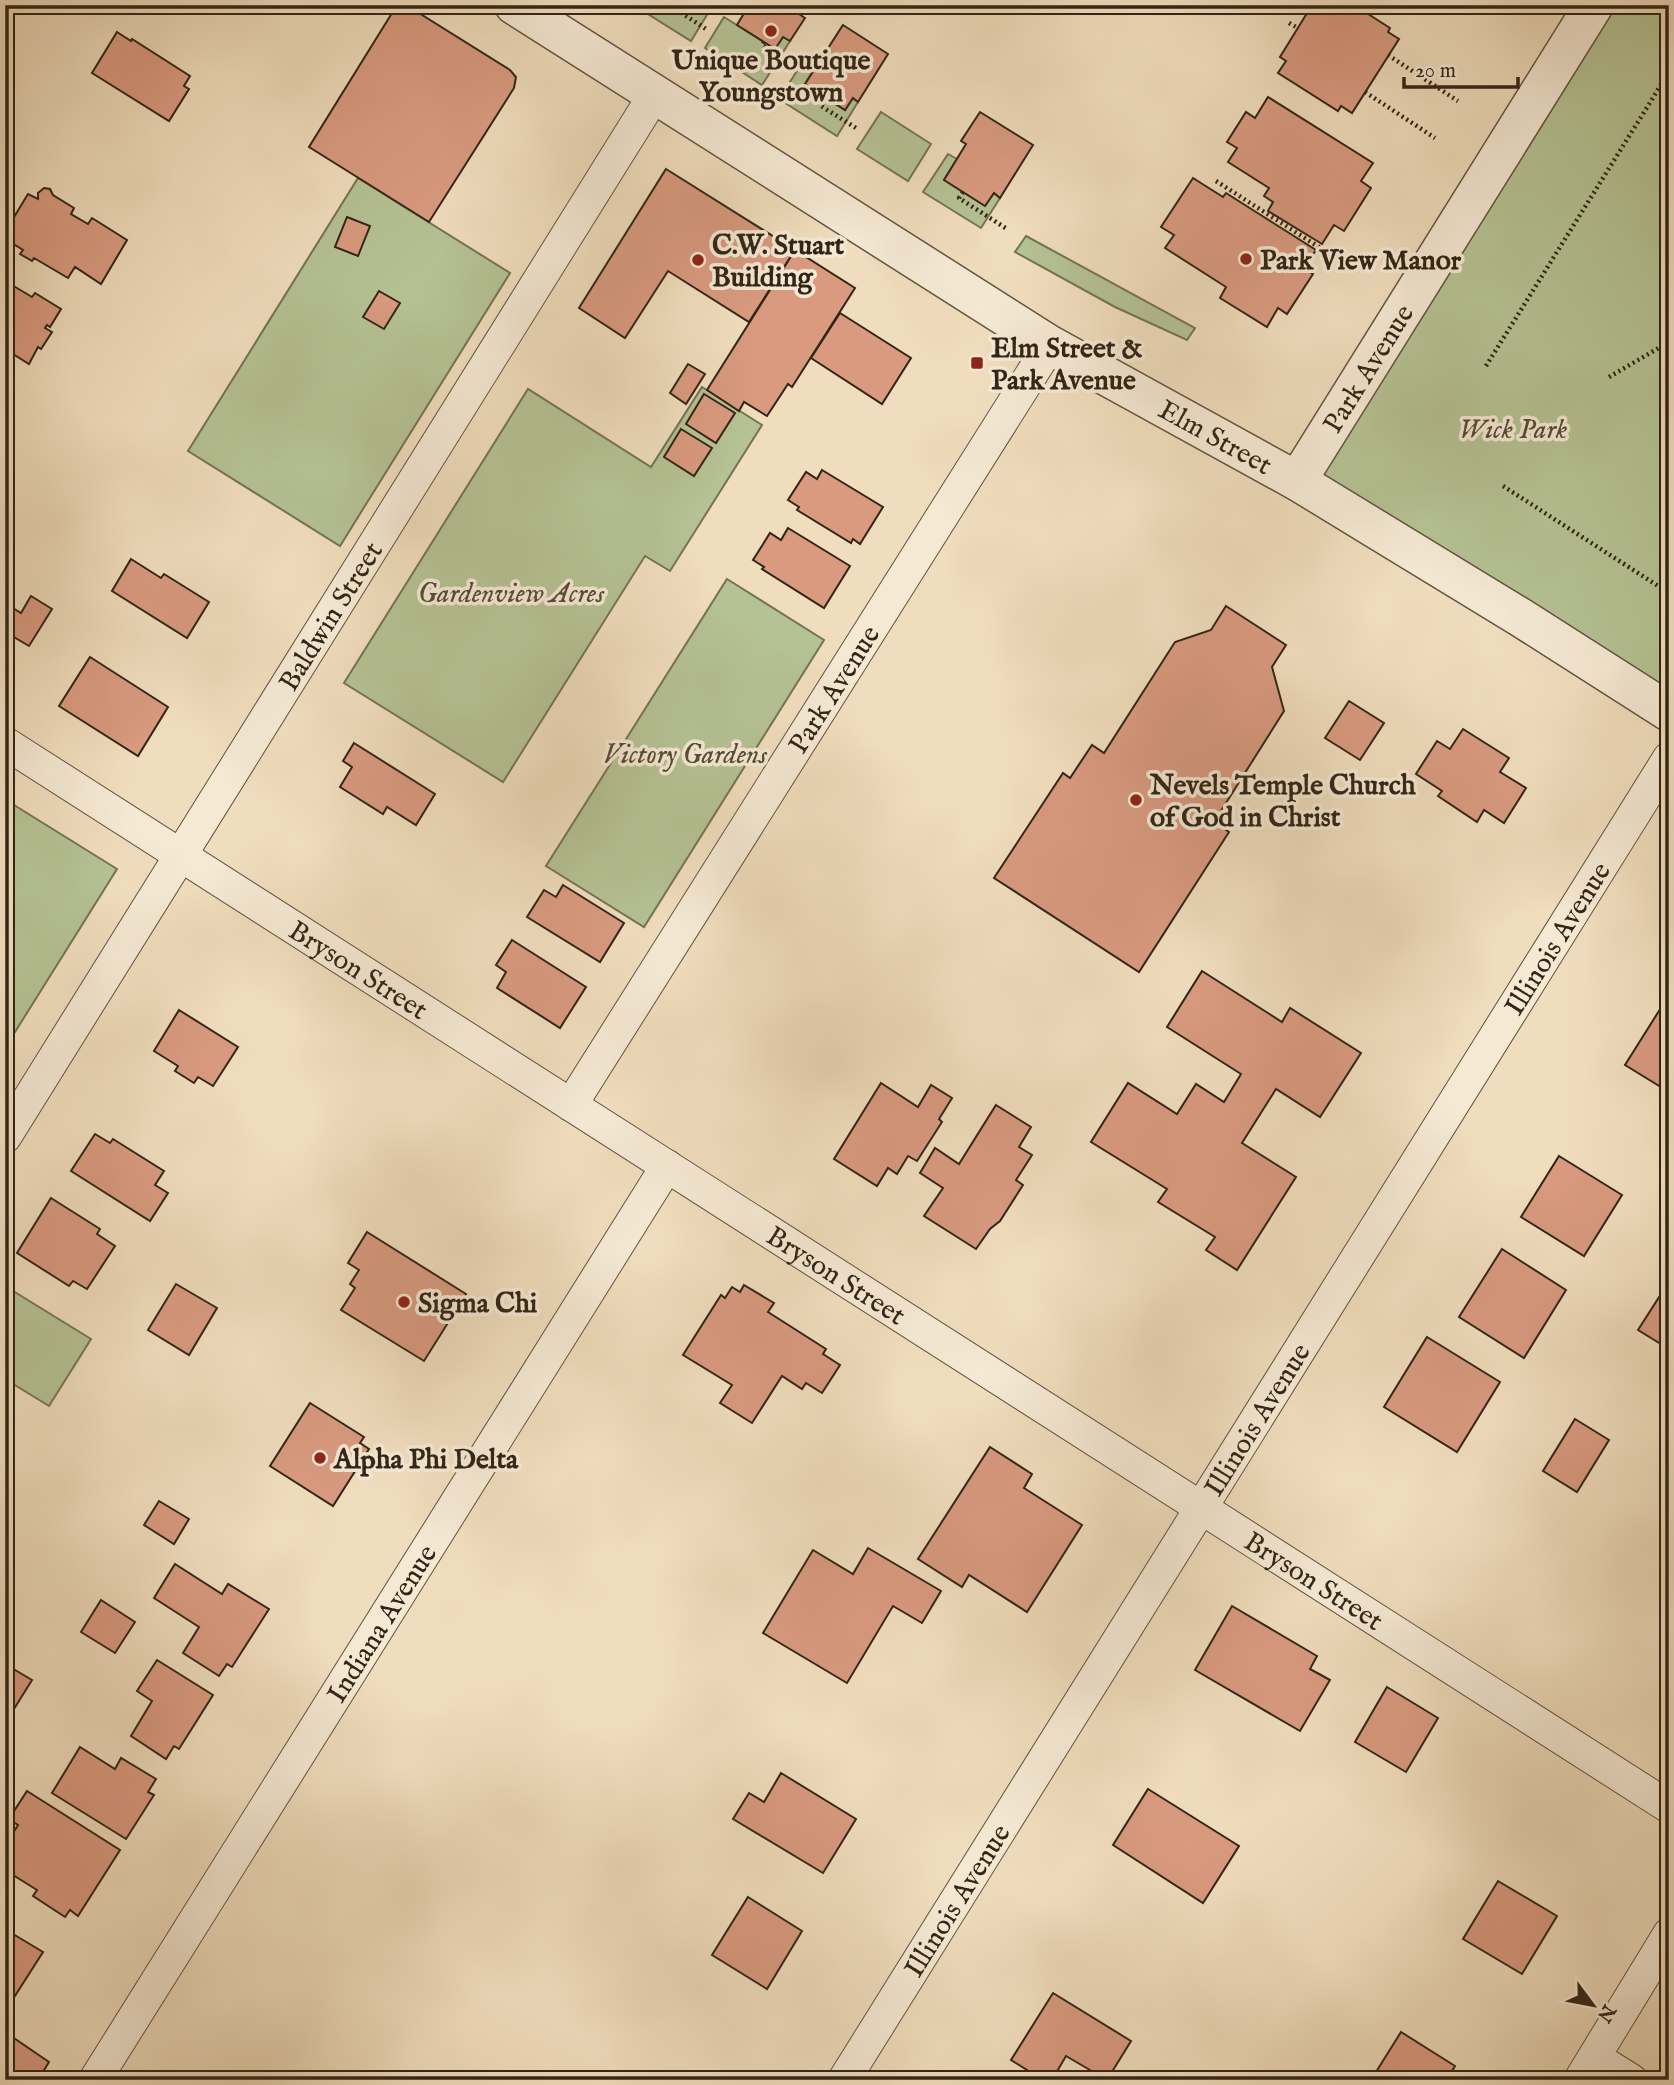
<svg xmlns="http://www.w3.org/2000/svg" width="1674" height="2085" viewBox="0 0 1674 2085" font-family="'IM FELL English',serif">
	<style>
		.green { fill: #b5c294; stroke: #747455; stroke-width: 2 }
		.building { fill: #d99a80; stroke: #322516; stroke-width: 2 }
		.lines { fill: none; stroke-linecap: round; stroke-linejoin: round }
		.minor-casing { stroke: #625340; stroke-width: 34 }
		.tertiary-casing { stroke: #625340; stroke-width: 41 }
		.path { stroke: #322516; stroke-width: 4.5; stroke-dasharray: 2 3.5; stroke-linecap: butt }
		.minor { stroke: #f5e9d4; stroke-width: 32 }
		.tertiary { stroke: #f5e9d4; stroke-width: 38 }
		.poi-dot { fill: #8f2418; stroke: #f5e9d4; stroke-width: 2.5 }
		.labels { text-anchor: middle; stroke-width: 7; stroke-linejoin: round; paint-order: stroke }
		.poi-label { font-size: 28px; font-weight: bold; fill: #322516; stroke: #f5e9d4; text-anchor: start }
		.street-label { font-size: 28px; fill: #322516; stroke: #f5e9d4 }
		.park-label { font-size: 28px; font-style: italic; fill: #534c36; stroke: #f5e9d4 }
	</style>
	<rect width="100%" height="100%" fill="#f0ddbd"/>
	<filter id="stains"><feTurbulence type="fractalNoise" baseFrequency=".00286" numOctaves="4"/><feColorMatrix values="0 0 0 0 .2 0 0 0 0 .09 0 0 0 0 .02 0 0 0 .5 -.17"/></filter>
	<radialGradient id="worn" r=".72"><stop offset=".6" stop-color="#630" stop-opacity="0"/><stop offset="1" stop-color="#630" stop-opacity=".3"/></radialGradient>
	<g class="green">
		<path d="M 694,5 L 702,10 L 705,5 L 713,5 L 691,41 L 635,6 Z"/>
		<path d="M 1594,5 L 1669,5 L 1669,712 L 1297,481 Z"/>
		<path d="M 724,17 L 775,49 L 783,37 L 790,41 L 762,85 L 705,48 Z"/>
		<path d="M 808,54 L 819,61 L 805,84 L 845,110 L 853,98 L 858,102 L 837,136 L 779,99 Z"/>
		<path d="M 881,112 L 931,144 L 908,181 L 857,149 Z"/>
		<path d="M 948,154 L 957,159 L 944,180 L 985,206 L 994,193 L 1000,198 L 981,228 L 923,192 Z"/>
		<path d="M 358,178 L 510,273 L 340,546 L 188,451 Z"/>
		<path d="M 1026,236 L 1195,328 L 1187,340 L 1115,307 L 1015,252 Z"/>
		<path d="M 702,387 L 762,425 L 670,571 L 645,556 L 503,782 L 344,683 L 528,389 L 651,467 Z"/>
		<path d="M 727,579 L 824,640 L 644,927 L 546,866 Z"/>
		<path d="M 6,800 L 117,869 L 5,1048 L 5,801 Z"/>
		<path d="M 5,1286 L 91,1339 L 49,1406 L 5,1379 Z"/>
	</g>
	<g class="building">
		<path d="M 397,5 L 406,5 L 510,70 L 516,77 L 514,88 L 429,222 L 309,147 Z"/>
		<path d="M 749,5 L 804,5 L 799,14 L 805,18 L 790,41 L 783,37 L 775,49 L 737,25 Z"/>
		<path d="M 1312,5 L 1354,5 L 1390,28 L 1388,32 L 1399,39 L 1352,113 L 1341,106 L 1338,111 L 1278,73 L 1286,61 L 1280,57 Z"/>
		<path d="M 843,25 L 888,54 L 858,102 L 853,98 L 845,110 L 805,84 Z"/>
		<path d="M 117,32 L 131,41 L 132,39 L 190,76 L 184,86 L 189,89 L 169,121 L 92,73 Z"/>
		<path d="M 1268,97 L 1373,163 L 1361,181 L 1371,188 L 1344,231 L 1334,225 L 1322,244 L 1268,211 L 1273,202 L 1264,196 L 1269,188 L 1228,162 L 1237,148 L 1227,142 L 1246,112 L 1255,118 Z"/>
		<path d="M 980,112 L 1033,145 L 1000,198 L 994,193 L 985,206 L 944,180 L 966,144 L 961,141 Z"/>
		<path d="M 666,169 L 795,250 L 749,322 L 668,271 L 625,338 L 579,308 Z"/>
		<path d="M 1193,178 L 1223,197 L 1226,193 L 1316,250 L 1304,268 L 1313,274 L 1287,314 L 1278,308 L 1267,327 L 1220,298 L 1226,287 L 1165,248 L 1174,235 L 1161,227 Z"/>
		<path d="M 44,188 L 50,189 L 53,195 L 74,208 L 71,214 L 88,224 L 92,218 L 127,240 L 101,284 L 75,267 L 68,278 L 34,258 L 32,261 L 20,254 L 23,250 L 12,243 L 8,227 L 28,194 L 38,199 L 38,193 Z"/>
		<path d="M 347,217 L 370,226 L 358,256 L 335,247 Z"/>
		<path d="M 795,250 L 855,288 L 792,387 L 788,384 L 767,416 L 744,402 L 739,411 L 707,390 Z"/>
		<path d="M 7,282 L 32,297 L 35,293 L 61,309 L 50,327 L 47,325 L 45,328 L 52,332 L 41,349 L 38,347 L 29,364 L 5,349 L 5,285 Z"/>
		<path d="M 379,291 L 400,303 L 384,329 L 363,317 Z"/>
		<path d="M 840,313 L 911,358 L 882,404 L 811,358 Z"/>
		<path d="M 688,364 L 705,374 L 686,404 L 670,393 Z"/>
		<path d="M 704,394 L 735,413 L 716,443 L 686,424 Z"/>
		<path d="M 681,429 L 712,448 L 694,476 L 664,457 Z"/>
		<path d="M 822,470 L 883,507 L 860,544 L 853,539 L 851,543 L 797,510 L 799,507 L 788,500 L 806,472 L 817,479 Z"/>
		<path d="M 788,528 L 850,566 L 824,608 L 762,569 L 764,567 L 753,560 L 770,533 L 781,540 Z"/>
		<path d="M 131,559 L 161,578 L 164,574 L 209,602 L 187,638 L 112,591 Z"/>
		<path d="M 31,596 L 52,609 L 29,646 L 7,633 L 5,635 L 5,603 L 21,613 Z"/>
		<path d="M 1226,606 L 1286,645 L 1272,667 L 1284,711 L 1214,822 L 1229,832 L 1139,972 L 994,878 L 1063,773 L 1070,778 L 1092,745 L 1104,753 L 1175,642 L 1211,630 Z"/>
		<path d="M 90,657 L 168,707 L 138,756 L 59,706 Z"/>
		<path d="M 1349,701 L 1384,723 L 1360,760 L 1325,738 Z"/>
		<path d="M 1463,729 L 1509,758 L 1500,772 L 1526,788 L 1504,823 L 1484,810 L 1477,822 L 1438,796 L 1442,791 L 1416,774 L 1437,741 L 1450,749 Z"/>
		<path d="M 354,743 L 435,794 L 416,825 L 387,807 L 383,814 L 340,787 L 352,767 L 343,761 Z"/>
		<path d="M 563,885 L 624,923 L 600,962 L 527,917 L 544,890 L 556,897 Z"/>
		<path d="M 512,940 L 586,987 L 560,1028 L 497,988 L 506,972 L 496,965 Z"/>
		<path d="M 1202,971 L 1282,1022 L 1290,1008 L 1361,1053 L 1320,1117 L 1276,1089 L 1242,1143 L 1296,1177 L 1237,1270 L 1206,1250 L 1215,1237 L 1158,1202 L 1167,1189 L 1091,1142 L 1128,1083 L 1177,1114 L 1196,1084 L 1224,1102 L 1241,1074 L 1167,1027 Z"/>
		<path d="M 1669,995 L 1669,1092 L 1625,1065 Z"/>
		<path d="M 179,1010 L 238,1047 L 213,1086 L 198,1077 L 194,1083 L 175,1071 L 178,1066 L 154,1051 Z"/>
		<path d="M 881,1083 L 918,1107 L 931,1085 L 952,1098 L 939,1119 L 942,1122 L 917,1161 L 908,1156 L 897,1174 L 888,1168 L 877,1186 L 834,1159 Z"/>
		<path d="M 996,1105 L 1031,1127 L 1019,1147 L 1032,1155 L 1016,1180 L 1023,1185 L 1000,1221 L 990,1229 L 976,1249 L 924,1216 L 943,1188 L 920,1173 L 935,1148 L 959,1164 Z"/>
		<path d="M 95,1134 L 110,1143 L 113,1139 L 164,1171 L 155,1185 L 168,1193 L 150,1221 L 71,1171 Z"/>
		<path d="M 1559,1156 L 1622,1195 L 1584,1256 L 1521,1217 Z"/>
		<path d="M 51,1198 L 100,1229 L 97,1234 L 115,1246 L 87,1289 L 73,1281 L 69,1286 L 17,1253 Z"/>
		<path d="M 367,1232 L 466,1294 L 424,1361 L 341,1310 L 355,1288 L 350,1284 L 359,1270 L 348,1263 Z"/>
		<path d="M 1502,1249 L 1566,1290 L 1524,1358 L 1459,1317 Z"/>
		<path d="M 176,1284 L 217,1308 L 189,1355 L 148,1330 Z"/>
		<path d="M 744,1285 L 774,1303 L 768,1312 L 826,1349 L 823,1354 L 840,1365 L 822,1393 L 806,1383 L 802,1389 L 782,1376 L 752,1423 L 720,1403 L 732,1385 L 683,1355 L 721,1295 L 725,1298 L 732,1287 L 740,1292 Z"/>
		<path d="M 1663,1291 L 1669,1295 L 1669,1349 L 1638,1330 Z"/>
		<path d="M 1427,1337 L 1500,1382 L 1457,1452 L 1384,1407 Z"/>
		<path d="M 310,1403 L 364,1437 L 360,1443 L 369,1449 L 333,1506 L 270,1466 Z"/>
		<path d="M 1575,1419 L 1609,1440 L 1577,1492 L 1543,1471 Z"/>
		<path d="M 990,1447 L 1032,1474 L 1024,1488 L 1082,1525 L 1027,1612 L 969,1575 L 962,1587 L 918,1559 Z"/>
		<path d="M 159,1501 L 189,1519 L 174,1544 L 144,1525 Z"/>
		<path d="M 868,1548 L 941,1591 L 922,1623 L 893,1606 L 847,1683 L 763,1633 L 813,1550 L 853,1574 Z"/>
		<path d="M 175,1564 L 222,1594 L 228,1584 L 269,1609 L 232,1667 L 227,1664 L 219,1676 L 183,1653 L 199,1627 L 154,1598 Z"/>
		<path d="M 101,1600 L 135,1622 L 115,1653 L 81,1632 Z"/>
		<path d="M 1232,1606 L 1317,1656 L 1310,1669 L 1330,1680 L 1300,1731 L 1195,1670 Z"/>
		<path d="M 157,1660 L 213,1695 L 179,1749 L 174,1746 L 166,1759 L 131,1736 L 152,1701 L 137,1691 Z"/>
		<path d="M 5,1664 L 32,1680 L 14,1709 L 5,1704 Z"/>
		<path d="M 1387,1687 L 1438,1718 L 1406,1772 L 1355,1742 Z"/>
		<path d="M 80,1747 L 115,1769 L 121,1758 L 156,1779 L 148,1792 L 154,1795 L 126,1839 L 52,1793 Z"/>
		<path d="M 781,1773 L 856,1819 L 823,1873 L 733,1819 L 749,1793 L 764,1802 Z"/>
		<path d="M 1148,1789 L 1239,1846 L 1203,1903 L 1113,1845 Z"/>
		<path d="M 27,1791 L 120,1850 L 78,1916 L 70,1910 L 65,1917 L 33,1896 L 37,1890 L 5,1870 L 5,1846 L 18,1825 L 9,1819 Z"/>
		<path d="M 1498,1881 L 1557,1916 L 1522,1974 L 1463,1939 Z"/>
		<path d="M 748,1897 L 802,1931 L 767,1989 L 712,1955 Z"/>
		<path d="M 8,1931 L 43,1952 L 6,2010 L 5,1935 Z"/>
		<path d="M 1053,1993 L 1131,2041 L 1107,2080 L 1066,2056 L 1052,2080 L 1043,2080 L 1011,2060 Z"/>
		<path d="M 5,2032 L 49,2062 L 38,2080 L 5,2080 Z"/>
		<path d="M 1401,2032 L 1455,2066 L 1447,2080 L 1371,2080 Z"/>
	</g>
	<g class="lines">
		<g class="minor-casing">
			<g id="minor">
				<path id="s1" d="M 5,743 L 1669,1807"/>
				<path id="s2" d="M 571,1105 L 1050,345"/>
				<path id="s3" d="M 5,1137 L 655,94"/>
				<path d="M 1594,2057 L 1631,2080"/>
				<path id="s4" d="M 95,2080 L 667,1166"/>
				<path id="s5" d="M 844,2080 L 1669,758"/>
				<path d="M 1580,2080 L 1669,1934"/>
			</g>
		</g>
		<g class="tertiary-casing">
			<g id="tertiary">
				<path id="s6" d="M 514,5 L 1050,345 L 1297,481 L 1520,617 L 1669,712"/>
				<path id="s7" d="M 1297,481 L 1594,5"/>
			</g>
		</g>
		<g class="path">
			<path d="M 681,5 L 677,10 L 706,29"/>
			<path d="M 1514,5 L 1517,7"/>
			<path d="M 625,7 L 626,5"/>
			<path d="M 1412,8 L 1413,5"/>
			<path d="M 1289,23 L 1298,28"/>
			<path d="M 764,42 L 762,45 L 794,65"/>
			<path d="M 1388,55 L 1458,101"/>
			<path d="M 1365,92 L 1435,138"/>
			<path d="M 826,97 L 821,106 L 856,128"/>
			<path d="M 1216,181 L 1353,269"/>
			<path d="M 963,192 L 959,198 L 1007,229"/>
			<path d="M 1486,366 L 1669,72"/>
			<path d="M 1609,377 L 1669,342"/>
			<path d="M 1503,486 L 1669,593"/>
		</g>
		<use href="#minor" class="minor"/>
		<use href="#tertiary" class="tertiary"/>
	</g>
	<g class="poi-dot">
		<circle cx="771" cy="31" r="7"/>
		<circle cx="1246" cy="259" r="7"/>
		<circle cx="698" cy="260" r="7"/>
		<rect x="970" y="356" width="14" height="14" rx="3.5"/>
		<circle cx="1136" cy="800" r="7"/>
		<circle cx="404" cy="1302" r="7"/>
		<circle cx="320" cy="1458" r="7"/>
	</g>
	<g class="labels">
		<g class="poi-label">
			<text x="771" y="69" text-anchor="middle">Unique Boutique<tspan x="771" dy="32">Youngstown</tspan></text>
			<text x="712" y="254">C.W. Stuart<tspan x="712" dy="32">Building</tspan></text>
			<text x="1260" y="269">Park View Manor</text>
			<text x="991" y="357">Elm Street &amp;<tspan x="991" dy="32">Park Avenue</tspan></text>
			<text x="1150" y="794">Nevels Temple Church<tspan x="1150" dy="32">of God in Christ</tspan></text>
			<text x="418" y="1312">Sigma Chi</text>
			<text x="334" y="1468">Alpha Phi Delta</text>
		</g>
		<g class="street-label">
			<text dy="10" stroke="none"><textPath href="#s7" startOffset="133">Park Avenue</textPath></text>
			<text dy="10" stroke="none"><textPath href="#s6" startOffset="824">Elm Street</textPath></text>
			<text dy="10" stroke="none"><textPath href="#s3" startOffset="614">Baldwin Street</textPath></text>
			<text dy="10" stroke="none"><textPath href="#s2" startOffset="492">Park Avenue</textPath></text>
			<text dy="10" stroke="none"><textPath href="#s5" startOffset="1346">Illinois Avenue</textPath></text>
			<text dy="10" stroke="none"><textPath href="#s1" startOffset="420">Bryson Street</textPath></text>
			<text dy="10" stroke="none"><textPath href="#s1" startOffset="987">Bryson Street</textPath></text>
			<text dy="10" stroke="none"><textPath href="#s5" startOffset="779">Illinois Avenue</textPath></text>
			<text dy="10" stroke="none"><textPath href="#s1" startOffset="1554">Bryson Street</textPath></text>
			<text dy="10" stroke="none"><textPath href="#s4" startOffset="539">Indiana Avenue</textPath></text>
			<text dy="10" stroke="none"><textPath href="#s5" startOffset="212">Illinois Avenue</textPath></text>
		</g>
		<g class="park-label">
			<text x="1513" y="438">Wick Park</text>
			<text x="511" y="602">Gardenview Acres</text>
			<text x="685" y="763">Victory Gardens</text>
		</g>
	</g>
	<rect width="1674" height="2085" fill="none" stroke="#f0ddbd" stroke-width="28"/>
	<rect x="7" y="7" width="1660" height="2071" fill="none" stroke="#322516" stroke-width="3.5"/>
	<rect x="14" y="14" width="1646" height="2057" fill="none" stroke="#322516" stroke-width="2"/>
	<g transform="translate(1593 2005) rotate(122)" stroke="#f5e9d4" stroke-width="5" paint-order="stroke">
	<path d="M0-5L12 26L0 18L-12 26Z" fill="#322516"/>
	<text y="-10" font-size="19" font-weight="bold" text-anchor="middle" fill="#322516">N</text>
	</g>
	<path d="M1404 77v10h114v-10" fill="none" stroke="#322516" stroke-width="3.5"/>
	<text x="1415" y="77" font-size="21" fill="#322516" stroke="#f5e9d4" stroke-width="5" paint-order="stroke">20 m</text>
	<rect width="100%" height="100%" filter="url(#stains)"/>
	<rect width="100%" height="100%" fill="url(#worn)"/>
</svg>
